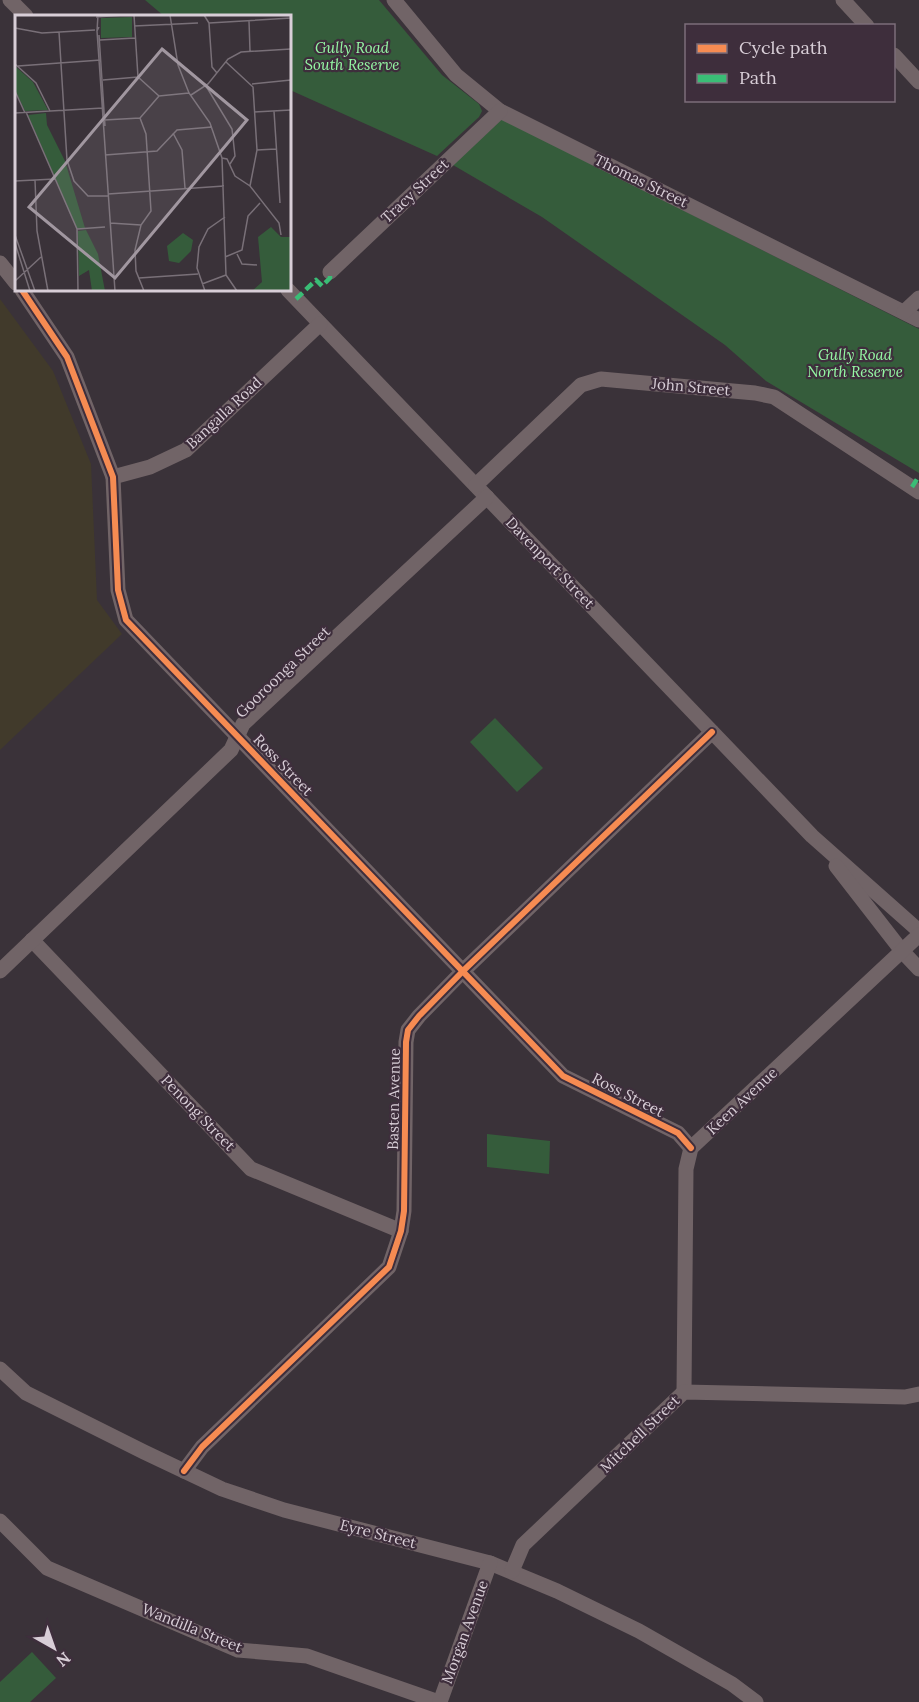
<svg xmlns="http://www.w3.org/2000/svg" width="919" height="1702" viewBox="0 0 919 1702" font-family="Lora,serif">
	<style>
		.education { fill: #413a2b }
		.green { fill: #355c3b }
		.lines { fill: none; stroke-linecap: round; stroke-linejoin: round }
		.street { stroke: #716467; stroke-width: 15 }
		.quiet { stroke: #3abd76; stroke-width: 4.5; stroke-dasharray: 9 4.5; stroke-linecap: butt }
		.cycleway-casing { stroke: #3e2e3c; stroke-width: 10 }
		.cycleway { stroke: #f68b52; stroke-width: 6 }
		.labels { text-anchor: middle; stroke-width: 4.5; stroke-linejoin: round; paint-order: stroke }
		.park-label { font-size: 15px; font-style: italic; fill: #95f8a4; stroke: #3e2e3c }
		.street-label { font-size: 15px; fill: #d8ced7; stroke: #3e2e3c }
		.inset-road { fill: none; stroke: #797078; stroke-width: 1.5 }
		.view { fill: #a197a0; fill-opacity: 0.15; stroke: #a197a0; stroke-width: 3 }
		.inset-edge { fill: none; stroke: #d8ced7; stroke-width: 3 }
	</style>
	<rect width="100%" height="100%" fill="#3a3239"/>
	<path class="education" d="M 0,299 L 53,371 L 91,464 L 97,600 L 122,634 L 0,750 Z"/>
	<g class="green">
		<path d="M 145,0 L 379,0 L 442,75 L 479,104 L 482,111 L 479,117 L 437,156 L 290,90 L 290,16 L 164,16 Z"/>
		<path d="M 502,119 L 919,329 L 919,473 L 766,381 L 725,345 L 542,217 L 453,165 Z"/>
		<path d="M 495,718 L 543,768 L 517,792 L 470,742 Z"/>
		<path d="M 487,1134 L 550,1141 L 549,1174 L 487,1167 Z"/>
		<path d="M 32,1652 L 56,1678 L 30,1702 L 0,1702 L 0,1682 Z"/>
	</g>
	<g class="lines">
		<g class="street">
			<path d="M 10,0 L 26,16"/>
			<path d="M 394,0 L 456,75 L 500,111 L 919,320"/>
			<path d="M 843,0 L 867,26"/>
			<path d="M 894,55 L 919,82"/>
			<path d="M 0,263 L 16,283"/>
			<path d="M 330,272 L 500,111"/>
			<path d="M 22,290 L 67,357 L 113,477 L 118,590 L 126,620 L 563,1076 L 678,1133 L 691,1148"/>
			<path d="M 288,290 L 812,836 L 919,931"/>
			<path d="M 904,312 L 919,298"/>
			<path d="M 113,477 L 150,467 L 186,450 L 320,324"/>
			<path d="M 476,485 L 581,385 L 601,379 L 755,393 L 774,397 L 919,492"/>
			<path d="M 836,866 L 902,951 L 919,969"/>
			<path d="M 32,940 L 251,1169 L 401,1231"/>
			<path d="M 0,971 L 231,750 L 243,724 L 487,497"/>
			<path d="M 0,1369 L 26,1393 L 144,1452 L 222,1489 L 284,1510 L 490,1563 L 557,1591 L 639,1631 L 732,1684 L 756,1702"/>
			<path d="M 684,1392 L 686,1169 L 691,1148 L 919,935"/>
			<path d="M 184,1471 L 202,1447 L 389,1267 L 401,1231 L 404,1211 L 406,1042 L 408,1030 L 419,1016 L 463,971 L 712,732"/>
			<path d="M 0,1521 L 47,1568 L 238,1650 L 307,1656 L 439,1702"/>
			<path d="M 512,1571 L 523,1545 L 684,1392 L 905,1397 L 919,1394"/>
			<path d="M 440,1702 L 490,1563"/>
		</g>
		<g class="quiet">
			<path d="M 296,299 L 316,280 L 322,286 L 330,278 L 330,272"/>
			<path d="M 912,487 L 919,476"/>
		</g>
		<g class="cycleway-casing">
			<g id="cycleway">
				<path d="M 22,290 L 67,357 L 113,477 L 118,590 L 126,620 L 563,1076 L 678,1133 L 691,1148"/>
				<path d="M 184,1471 L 202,1447 L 389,1267 L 401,1231 L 404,1211 L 406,1042 L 408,1030 L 419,1016 L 463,971 L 712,732"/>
			</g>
		</g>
		<use href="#cycleway" class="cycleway"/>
	</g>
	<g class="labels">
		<g class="park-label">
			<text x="352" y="53">Gully Road<tspan x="352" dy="17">South Reserve</tspan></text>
			<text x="855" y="360">Gully Road<tspan x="855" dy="17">North Reserve</tspan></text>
		</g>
		<g class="street-label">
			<text transform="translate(641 181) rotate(26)" y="5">Thomas Street</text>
			<text transform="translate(415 191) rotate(-43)" y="5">Tracy Street</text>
			<text transform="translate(691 387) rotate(5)" y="5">John Street</text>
			<text transform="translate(224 413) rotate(-43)" y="5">Bangalla Road</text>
			<text transform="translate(550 563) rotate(46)" y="5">Davenport Street</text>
			<text transform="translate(283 672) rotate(-44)" y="5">Gooroonga Street</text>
			<text transform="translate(283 765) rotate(46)" y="5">Ross Street</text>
			<text transform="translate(628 1095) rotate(27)" y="5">Ross Street</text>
			<text transform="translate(394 1099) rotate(-89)" y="5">Basten Avenue</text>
			<text transform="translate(742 1101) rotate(-43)" y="5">Keen Avenue</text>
			<text transform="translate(198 1113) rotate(46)" y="5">Penong Street</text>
			<text transform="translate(640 1434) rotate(-44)" y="5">Mitchell Street</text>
			<text transform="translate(378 1534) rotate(14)" y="5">Eyre Street</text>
			<text transform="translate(192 1628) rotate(22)" y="5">Wandilla Street</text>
			<text transform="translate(465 1632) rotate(-70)" y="5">Morgan Avenue</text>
		</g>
	</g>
	<g transform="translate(15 15)">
		<rect width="276" height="276" fill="#3a3239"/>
		<path d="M 117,2 L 117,22 L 86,23 L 86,3 ZM 0,51 L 18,67 L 33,95 L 10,96 L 0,75 ZM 31,98 L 32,110 L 50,146 L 70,213 L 62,213 L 13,100 ZM 256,212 L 266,222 L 276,222 L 276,276 L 237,276 L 247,267 L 243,222 ZM 71,215 L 83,239 L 90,276 L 77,276 L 74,255 L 64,261 L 63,216 ZM 168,218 L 178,225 L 176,236 L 164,248 L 154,246 L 152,231 Z" fill="#355c3b"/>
		<path class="inset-road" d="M 83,0 L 82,16 L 84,12M 119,0 L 123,62 L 144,81 L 174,78M 155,0 L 163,50 L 174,78 L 195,108 L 207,143 L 212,144 L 220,161 L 235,171 L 264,208 L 266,220M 189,0 L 194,8 L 197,52 L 202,58M 81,2 L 109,0M 234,6 L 235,36M 194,8 L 276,3M 119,11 L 183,8M 0,13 L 27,18 L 80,15M 82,16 L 100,276M 44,17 L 52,145 L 59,166 L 73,181 L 93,181M 84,20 L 90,111M 85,25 L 120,23M 211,47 L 238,72 L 242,135 L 235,171M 0,49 L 21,68 L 35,96M 3,51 L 86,45M 88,65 L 123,62M 237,69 L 276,65M 191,71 L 217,114 L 220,141 L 215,149M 0,76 L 10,98M 176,80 L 193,69 L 213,44 L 226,37 L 276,34M 259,96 L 265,188M 11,97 L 62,214 L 63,276M 239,97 L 276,95M 0,98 L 88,93M 125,103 L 131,119 L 136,196 L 126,210 L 120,235 L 121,256 L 129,276M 89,105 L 125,103 L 144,81M 158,118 L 167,135 L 170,173M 242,135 L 261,134M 90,140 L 142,136 L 162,115 L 197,112M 207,143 L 211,260 L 222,276M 20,165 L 22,216 L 33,276M 0,166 L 40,164M 93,179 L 209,171M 95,208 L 126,210M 62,214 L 90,212M 0,220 L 20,276M 0,228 L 15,276M 222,239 L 227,249 L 242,250M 210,242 L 227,235 L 233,201 L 245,188M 124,263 L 183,259M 0,266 L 26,242M 187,269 L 211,260M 190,276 L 182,253 L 184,232 L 193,214 L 210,202"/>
		<path class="view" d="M 147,34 L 232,105 L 100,263 L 14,192 Z"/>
		<rect width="276" height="276" class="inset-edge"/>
	</g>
	<rect x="685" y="24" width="210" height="78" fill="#3e2e3c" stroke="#7c6e7a" stroke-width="1.5"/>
	<rect x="697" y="44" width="30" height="9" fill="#f68b52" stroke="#7c6e7a" stroke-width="1.5"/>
	<text x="739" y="54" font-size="18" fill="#d8ced7">Cycle path</text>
	<rect x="697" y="74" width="30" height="9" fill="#3abd76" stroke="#7c6e7a" stroke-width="1.5"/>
	<text x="739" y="84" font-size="18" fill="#d8ced7">Path</text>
	<g transform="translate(54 1648) rotate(140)" stroke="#3e2e3c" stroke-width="4.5" paint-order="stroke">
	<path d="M0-4.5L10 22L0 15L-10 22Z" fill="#d8ced7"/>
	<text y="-9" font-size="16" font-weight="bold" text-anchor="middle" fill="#d8ced7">N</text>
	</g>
</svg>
